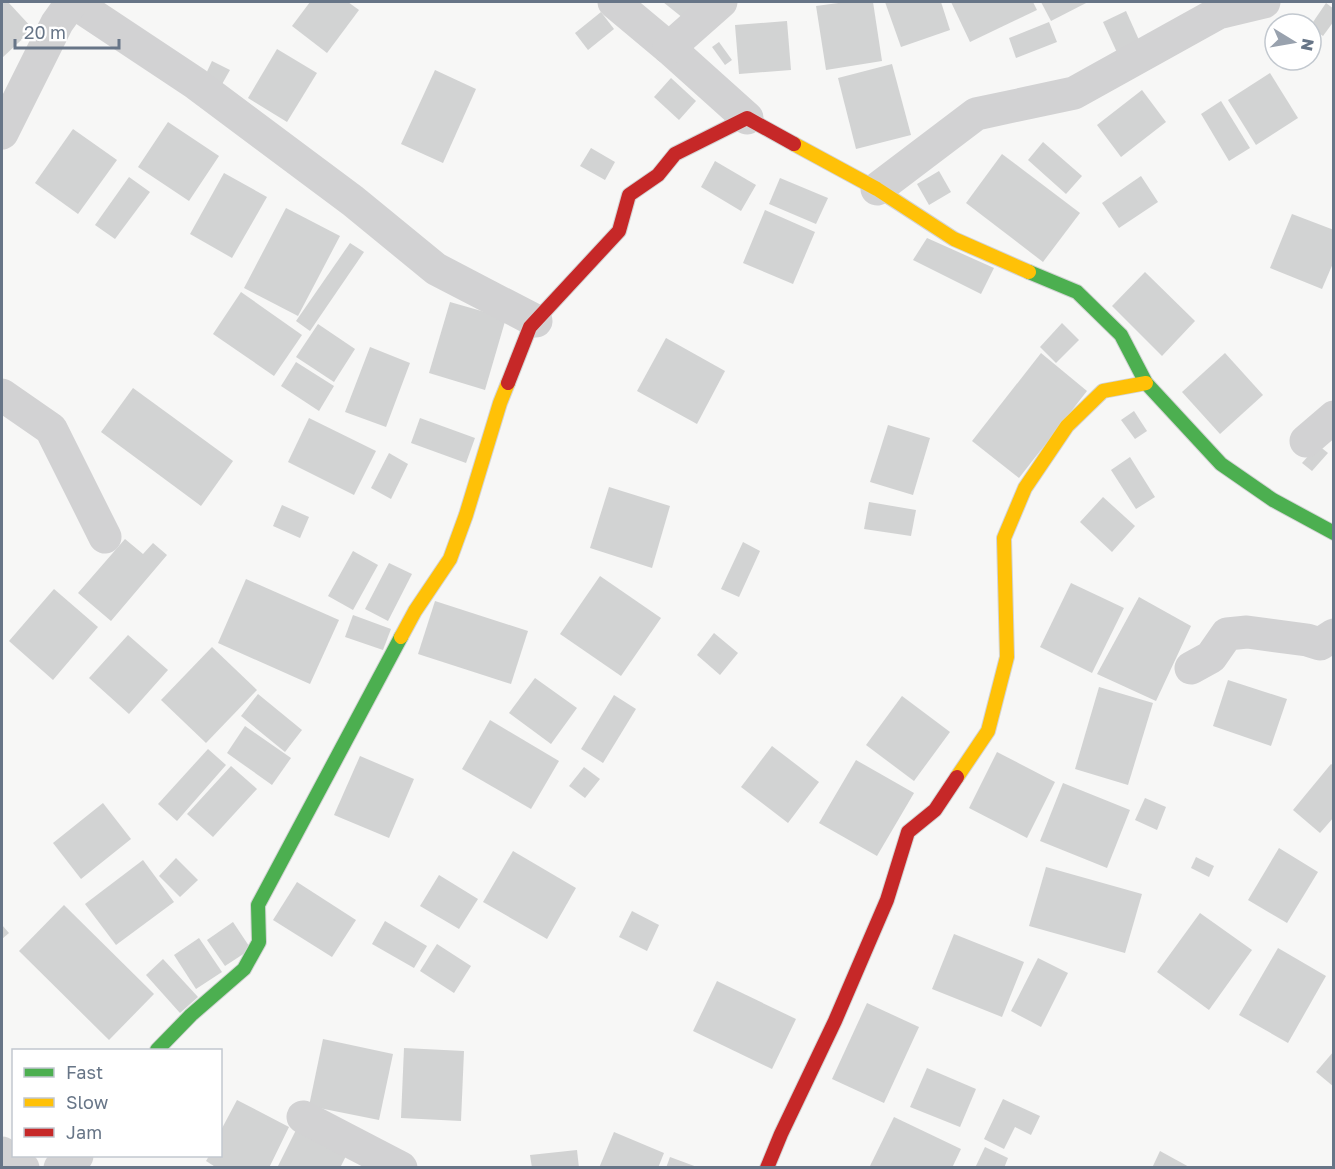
<svg xmlns="http://www.w3.org/2000/svg" width="1335" height="1169" viewBox="0 0 1335 1169" font-family="'Golos Text',sans-serif">
	<style>
		.building { fill: #d2d3d3 }
		.lines { fill: none; stroke-linecap: round; stroke-linejoin: round }
		.fast-casing { stroke: #d3d4d5; stroke-width: 16 }
		.slow-casing { stroke: #d3d4d5; stroke-width: 16 }
		.jam-casing { stroke: #d3d4d5; stroke-width: 16 }
		.street { stroke: #d2d2d3; stroke-width: 33 }
		.fast { stroke: #4caf50; stroke-width: 14 }
		.slow { stroke: #ffc107; stroke-width: 14 }
		.jam { stroke: #c62828; stroke-width: 14 }
	</style>
	<rect width="100%" height="100%" fill="#f7f7f6"/>
	<g class="building">
		<path d="M 2,2 L 8,2 L 33,29 L 2,58 Z"/>
		<path d="M 310,2 L 348,2 L 359,10 L 327,53 L 292,26 Z"/>
		<path d="M 663,2 L 700,2 L 688,22 Z"/>
		<path d="M 846,2 L 873,2 L 882,61 L 826,70 L 816,6 Z"/>
		<path d="M 885,2 L 941,2 L 950,30 L 901,47 Z"/>
		<path d="M 951,2 L 1033,2 L 1037,10 L 970,42 Z"/>
		<path d="M 1041,2 L 1088,2 L 1051,21 Z"/>
		<path d="M 1326,3 L 1334,9 L 1334,21 L 1323,36 L 1311,28 L 1311,25 Z"/>
		<path d="M 1126,11 L 1143,49 L 1120,59 L 1103,22 Z"/>
		<path d="M 601,12 L 614,29 L 588,50 L 575,33 Z"/>
		<path d="M 787,21 L 791,70 L 739,74 L 735,25 Z"/>
		<path d="M 1049,22 L 1057,42 L 1016,58 L 1009,38 Z"/>
		<path d="M 719,42 L 732,60 L 725,65 L 712,47 Z"/>
		<path d="M 277,49 L 317,73 L 287,122 L 248,98 Z"/>
		<path d="M 212,61 L 230,70 L 221,86 L 204,78 Z"/>
		<path d="M 892,64 L 911,135 L 856,149 L 838,78 Z"/>
		<path d="M 435,70 L 476,89 L 443,163 L 401,144 Z"/>
		<path d="M 1270,73 L 1298,118 L 1256,145 L 1228,100 Z"/>
		<path d="M 671,78 L 696,101 L 679,120 L 654,97 Z"/>
		<path d="M 1142,90 L 1166,122 L 1121,157 L 1097,125 Z"/>
		<path d="M 1221,101 L 1250,148 L 1229,161 L 1201,114 Z"/>
		<path d="M 168,122 L 219,156 L 189,201 L 138,167 Z"/>
		<path d="M 73,129 L 117,160 L 78,214 L 35,183 Z"/>
		<path d="M 1043,142 L 1082,176 L 1066,194 L 1028,160 Z"/>
		<path d="M 591,148 L 615,162 L 605,180 L 580,166 Z"/>
		<path d="M 1002,154 L 1080,213 L 1043,262 L 966,203 Z"/>
		<path d="M 715,161 L 756,185 L 741,211 L 701,187 Z"/>
		<path d="M 939,171 L 951,192 L 929,205 L 917,184 Z"/>
		<path d="M 224,173 L 267,197 L 232,258 L 190,234 Z"/>
		<path d="M 1141,176 L 1158,202 L 1119,228 L 1102,203 Z"/>
		<path d="M 129,177 L 150,192 L 115,239 L 95,225 Z"/>
		<path d="M 780,178 L 828,198 L 816,224 L 769,204 Z"/>
		<path d="M 286,208 L 340,236 L 298,316 L 244,288 Z"/>
		<path d="M 765,210 L 815,232 L 793,284 L 743,263 Z"/>
		<path d="M 1292,214 L 1334,230 L 1334,261 L 1322,289 L 1270,268 Z"/>
		<path d="M 927,238 L 994,268 L 981,294 L 913,260 Z"/>
		<path d="M 350,243 L 364,252 L 310,331 L 296,321 Z"/>
		<path d="M 1145,272 L 1195,321 L 1162,356 L 1112,306 Z"/>
		<path d="M 241,292 L 302,335 L 274,376 L 213,334 Z"/>
		<path d="M 450,302 L 506,318 L 485,390 L 429,373 Z"/>
		<path d="M 1062,323 L 1079,340 L 1056,363 L 1040,347 Z"/>
		<path d="M 318,324 L 355,349 L 334,382 L 296,357 Z"/>
		<path d="M 666,338 L 725,371 L 697,424 L 637,391 Z"/>
		<path d="M 370,347 L 410,363 L 386,427 L 345,412 Z"/>
		<path d="M 1041,353 L 1087,391 L 1019,478 L 972,441 Z"/>
		<path d="M 1225,353 L 1263,395 L 1220,434 L 1182,392 Z"/>
		<path d="M 296,362 L 334,386 L 319,411 L 281,386 Z"/>
		<path d="M 133,388 L 233,461 L 201,506 L 101,432 Z"/>
		<path d="M 1134,411 L 1147,431 L 1135,439 L 1121,420 Z"/>
		<path d="M 309,418 L 376,451 L 354,495 L 288,462 Z"/>
		<path d="M 420,418 L 475,438 L 466,463 L 411,443 Z"/>
		<path d="M 888,425 L 930,438 L 913,495 L 870,482 Z"/>
		<path d="M 1318,445 L 1328,453 L 1312,471 L 1302,463 Z"/>
		<path d="M 389,453 L 408,464 L 391,499 L 371,488 Z"/>
		<path d="M 1130,457 L 1155,497 L 1136,509 L 1111,470 Z"/>
		<path d="M 609,487 L 670,506 L 652,568 L 590,548 Z"/>
		<path d="M 1103,497 L 1135,526 L 1112,552 L 1080,522 Z"/>
		<path d="M 869,502 L 916,510 L 911,536 L 864,529 Z"/>
		<path d="M 282,505 L 309,517 L 300,538 L 273,526 Z"/>
		<path d="M 125,539 L 143,554 L 153,543 L 167,555 L 111,621 L 78,593 Z"/>
		<path d="M 743,542 L 760,551 L 739,597 L 721,589 Z"/>
		<path d="M 353,551 L 378,565 L 353,610 L 328,596 Z"/>
		<path d="M 389,563 L 412,574 L 388,621 L 365,609 Z"/>
		<path d="M 600,576 L 661,618 L 621,676 L 560,634 Z"/>
		<path d="M 246,579 L 339,620 L 310,684 L 218,643 Z"/>
		<path d="M 1071,583 L 1124,608 L 1092,673 L 1040,647 Z"/>
		<path d="M 54,589 L 98,627 L 53,680 L 9,641 Z"/>
		<path d="M 1139,597 L 1191,626 L 1156,701 L 1097,674 Z"/>
		<path d="M 435,601 L 528,631 L 511,684 L 418,654 Z"/>
		<path d="M 353,615 L 391,629 L 383,650 L 345,637 Z"/>
		<path d="M 714,633 L 738,653 L 720,675 L 697,655 Z"/>
		<path d="M 128,635 L 168,670 L 129,714 L 89,678 Z"/>
		<path d="M 212,647 L 257,690 L 206,743 L 161,700 Z"/>
		<path d="M 535,678 L 577,708 L 551,744 L 509,713 Z"/>
		<path d="M 1228,680 L 1287,699 L 1271,746 L 1213,726 Z"/>
		<path d="M 1099,687 L 1153,703 L 1128,785 L 1075,769 Z"/>
		<path d="M 258,694 L 302,730 L 285,752 L 241,716 Z"/>
		<path d="M 614,695 L 636,709 L 603,763 L 581,749 Z"/>
		<path d="M 902,696 L 950,732 L 914,781 L 866,745 Z"/>
		<path d="M 490,720 L 559,761 L 531,809 L 462,769 Z"/>
		<path d="M 245,726 L 291,758 L 272,785 L 227,753 Z"/>
		<path d="M 772,746 L 819,782 L 788,823 L 741,787 Z"/>
		<path d="M 208,749 L 226,765 L 177,821 L 158,804 Z"/>
		<path d="M 997,752 L 1055,782 L 1027,838 L 969,808 Z"/>
		<path d="M 360,756 L 414,779 L 389,838 L 334,815 Z"/>
		<path d="M 856,760 L 914,793 L 877,856 L 819,823 Z"/>
		<path d="M 1331,764 L 1334,766 L 1334,817 L 1320,833 L 1293,810 Z"/>
		<path d="M 231,766 L 257,789 L 213,837 L 187,814 Z"/>
		<path d="M 584,767 L 600,779 L 585,798 L 569,786 Z"/>
		<path d="M 1063,783 L 1130,810 L 1107,868 L 1040,841 Z"/>
		<path d="M 1145,798 L 1166,807 L 1157,830 L 1135,820 Z"/>
		<path d="M 103,803 L 131,839 L 81,879 L 53,843 Z"/>
		<path d="M 1279,848 L 1318,872 L 1287,923 L 1248,900 Z"/>
		<path d="M 513,851 L 576,888 L 547,939 L 483,902 Z"/>
		<path d="M 1196,857 L 1214,866 L 1209,877 L 1191,868 Z"/>
		<path d="M 176,858 L 198,880 L 180,897 L 159,876 Z"/>
		<path d="M 143,860 L 174,902 L 116,945 L 85,904 Z"/>
		<path d="M 1046,867 L 1142,894 L 1125,953 L 1029,926 Z"/>
		<path d="M 439,875 L 478,899 L 459,929 L 420,906 Z"/>
		<path d="M 297,882 L 356,920 L 332,957 L 273,920 Z"/>
		<path d="M 64,905 L 154,994 L 109,1040 L 19,951 Z"/>
		<path d="M 632,911 L 659,925 L 647,951 L 619,937 Z"/>
		<path d="M 1200,913 L 1252,950 L 1209,1010 L 1157,972 Z"/>
		<path d="M 385,921 L 427,946 L 414,968 L 372,944 Z"/>
		<path d="M 233,922 L 251,949 L 225,966 L 207,940 Z"/>
		<path d="M 2,925 L 9,933 L 2,939 Z"/>
		<path d="M 954,934 L 1024,962 L 1002,1017 L 932,989 Z"/>
		<path d="M 199,938 L 222,972 L 196,989 L 174,955 Z"/>
		<path d="M 437,944 L 471,966 L 454,993 L 420,971 Z"/>
		<path d="M 1278,948 L 1326,976 L 1288,1043 L 1239,1015 Z"/>
		<path d="M 1038,958 L 1068,973 L 1041,1027 L 1011,1011 Z"/>
		<path d="M 163,959 L 198,997 L 180,1013 L 146,975 Z"/>
		<path d="M 717,981 L 796,1019 L 772,1069 L 693,1031 Z"/>
		<path d="M 867,1003 L 919,1027 L 884,1103 L 832,1079 Z"/>
		<path d="M 323,1039 L 393,1054 L 379,1120 L 309,1106 Z"/>
		<path d="M 404,1048 L 464,1051 L 461,1121 L 401,1118 Z"/>
		<path d="M 1334,1051 L 1334,1087 L 1316,1072 Z"/>
		<path d="M 927,1068 L 976,1089 L 960,1127 L 910,1107 Z"/>
		<path d="M 1003,1099 L 1040,1116 L 1031,1135 L 1015,1127 L 1004,1149 L 984,1139 Z"/>
		<path d="M 237,1100 L 289,1127 L 269,1168 L 217,1168 L 206,1161 L 209,1156 L 220,1156 L 220,1132 Z"/>
		<path d="M 894,1117 L 961,1149 L 952,1168 L 869,1168 Z"/>
		<path d="M 297,1128 L 347,1154 L 340,1168 L 277,1168 Z"/>
		<path d="M 614,1132 L 664,1153 L 658,1168 L 599,1168 Z"/>
		<path d="M 985,1147 L 1008,1158 L 1004,1168 L 975,1168 Z"/>
		<path d="M 577,1150 L 579,1168 L 532,1168 L 530,1155 Z"/>
		<path d="M 1160,1151 L 1191,1168 L 1152,1168 Z"/>
		<path d="M 670,1157 L 697,1167 L 697,1168 L 666,1168 Z"/>
	</g>
	<g class="lines">
		<g class="fast-casing">
			<g id="fast">
				<path d="M 1029,272 L 1077,292 L 1121,335 L 1146,383 L 1221,464 L 1273,500 L 1334,533"/>
				<path d="M 157,1050 L 191,1015 L 244,969 L 259,942 L 258,905 L 401,637"/>
			</g>
		</g>
		<g class="slow-casing">
			<g id="slow">
				<path d="M 794,144 L 877,189 L 954,239 L 1029,272"/>
				<path d="M 401,637 L 415,611 L 450,559 L 466,515 L 500,403 L 508,383"/>
				<path d="M 957,777 L 988,731 L 1007,657 L 1004,538 L 1025,488 L 1067,426 L 1103,391 L 1146,383"/>
			</g>
		</g>
		<g class="jam-casing">
			<g id="jam">
				<path d="M 508,383 L 530,327 L 619,231 L 629,195 L 658,175 L 675,154 L 747,118 L 794,144"/>
				<path d="M 767,1168 L 781,1134 L 835,1021 L 887,900 L 908,832 L 935,810 L 957,777"/>
			</g>
		</g>
		<g class="street">
			<path d="M 73,2 L 195,83 L 353,201 L 436,269 L 536,321"/>
			<path d="M 614,2 L 669,48 L 747,118"/>
			<path d="M 669,48 L 721,2"/>
			<path d="M 2,133 L 57,23 L 72,2"/>
			<path d="M 877,189 L 976,114 L 1074,93 L 1218,13 L 1264,2"/>
			<path d="M 2,395 L 51,429 L 105,537"/>
			<path d="M 1306,441 L 1334,417"/>
			<path d="M 1191,668 L 1211,657 L 1227,634 L 1247,632 L 1307,640 L 1320,644 L 1334,635"/>
			<path d="M 303,1117 L 401,1168"/>
			<path d="M 2,1153 L 13,1164 L 23,1168"/>
			<path d="M 60,1168 L 74,1159 L 77,1156"/>
		</g>
		<use href="#fast" class="fast"/>
		<use href="#slow" class="slow"/>
		<use href="#jam" class="jam"/>
	</g>
	<rect width="1335" height="1169" fill="none" stroke="#677587" stroke-width="6"/>
	<rect x="12" y="1049" width="210" height="108" fill="#ffffff" stroke="#c2c8cf" stroke-width="1.5"/>
	<rect x="24" y="1068" width="30" height="9" fill="#4caf50" stroke="#c2c8cf" stroke-width="1.5"/>
	<text x="66" y="1079" font-size="18" fill="#677587">Fast</text>
	<rect x="24" y="1098" width="30" height="9" fill="#ffc107" stroke="#c2c8cf" stroke-width="1.5"/>
	<text x="66" y="1109" font-size="18" fill="#677587">Slow</text>
	<rect x="24" y="1128" width="30" height="9" fill="#c62828" stroke="#c2c8cf" stroke-width="1.5"/>
	<text x="66" y="1139" font-size="18" fill="#677587">Jam</text>
	<g transform="translate(1293 42) rotate(101)"><circle r="28" fill="#ffffff" stroke="#c2c8cf" stroke-width="1.5"/>
	<path d="M0-4.5L10 22L0 15L-10 22Z" fill="#99a2ae"/>
	<text y="-9" font-size="16" font-weight="bold" text-anchor="middle" fill="#677587">N</text>
	</g>
	<path d="M15 39v9h104v-9" fill="none" stroke="#677587" stroke-width="3"/>
	<text x="24" y="39" font-size="18" fill="#677587" stroke="#ffffff" stroke-width="4.5" paint-order="stroke">20 m</text>
</svg>
